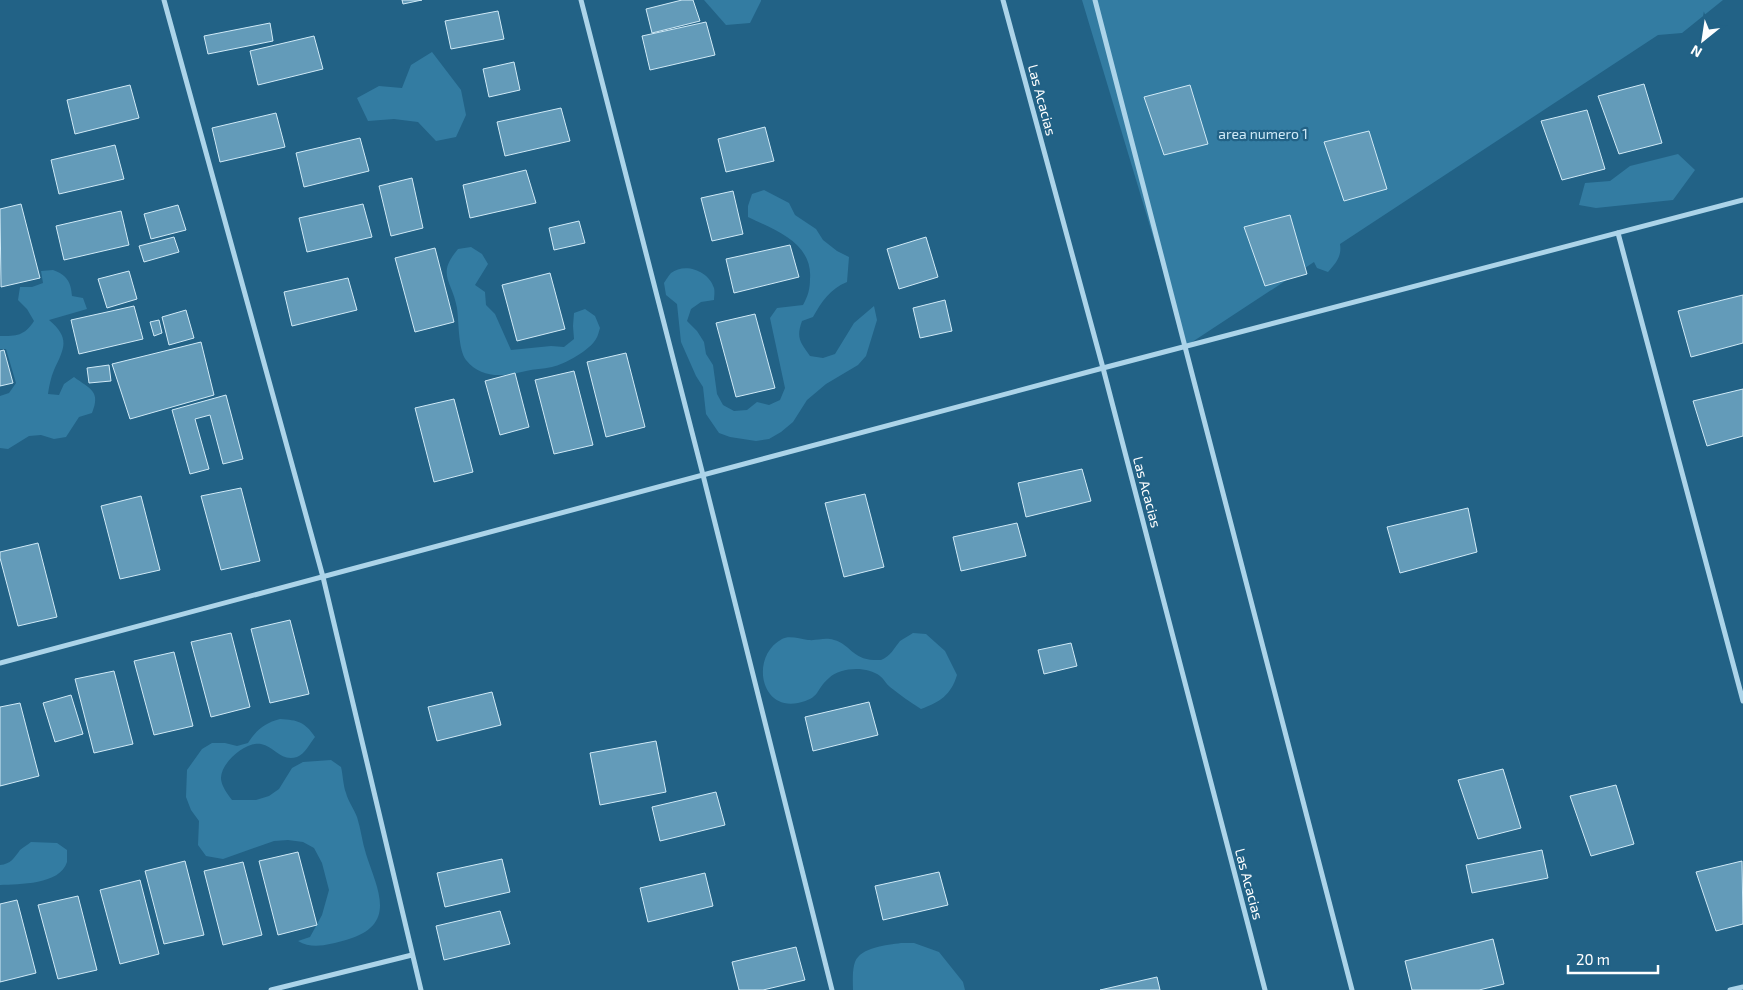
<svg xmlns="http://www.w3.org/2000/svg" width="1743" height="990" viewBox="0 0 1743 990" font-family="'Exo 2',sans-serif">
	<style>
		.green { fill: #337ca2 }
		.building { fill: #639bb9; stroke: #d0eaf7 }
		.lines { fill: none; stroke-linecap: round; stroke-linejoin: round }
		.minor { stroke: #acd4e9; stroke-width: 5 }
		.labels { text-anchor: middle; stroke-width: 4.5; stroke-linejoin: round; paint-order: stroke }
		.street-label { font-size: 14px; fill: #fff; stroke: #226286 }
		.park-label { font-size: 14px; fill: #d0eaf7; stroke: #226286 }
	</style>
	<rect width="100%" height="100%" fill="#226286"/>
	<g class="green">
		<path d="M 704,0 L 761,0 L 761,1 L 750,23 L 726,25 Z"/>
		<path d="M 1082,0 L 1723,0 L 1682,33 L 1658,35 L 1340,244 C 1342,256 1336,263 1328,272 L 1317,268 L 1314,262 L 1186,346 Z"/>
		<path d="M 432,52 L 461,90 L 466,115 L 456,137 L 436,141 L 418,122 L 394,119 L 368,121 L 357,98 L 379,86 L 402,88 L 411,65 Z"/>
		<path d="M 1678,154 L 1695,170 L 1673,200 L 1596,208 L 1579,205 L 1585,183 L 1610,181 L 1630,166 Z"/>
		<path d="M 764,190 L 789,203 L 795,215 L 816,229 L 823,240 L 837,251 L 849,257 L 847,282 C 830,289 822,301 813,317 L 802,321 C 796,338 800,342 810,356 L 823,358 L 835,354 L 854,323 L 874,306 L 877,320 L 866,356 L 858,365 L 826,384 L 807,400 L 793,422 L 781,432 L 769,439 L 756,441 L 730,437 L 719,433 L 706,414 L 703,387 L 696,376 L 681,342 L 677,304 L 666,295 L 664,283 C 666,280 669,275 671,273 C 685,262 709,271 714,288 C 715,292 714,297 714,300 L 701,302 L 691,309 L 687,321 L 697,331 L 704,342 L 706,354 L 713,365 L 717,394 L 723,405 L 734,411 L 747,410 L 757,402 L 769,405 L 780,400 L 785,388 L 770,318 L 777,308 L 803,305 C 808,296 810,289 810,279 C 813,243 775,230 748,217 L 748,206 L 752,194 Z"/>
		<path d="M 471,247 L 482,254 L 488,264 L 475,285 L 485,292 L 486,305 L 495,314 L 511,350 L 551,346 L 564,347 L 574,339 L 573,326 L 574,313 L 585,309 L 595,316 L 600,328 C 599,331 598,336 596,339 C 590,350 565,364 552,367 C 543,369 534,369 526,371 C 505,376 482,380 466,360 C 458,349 459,322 457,308 C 452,280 436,275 458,249 Z"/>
		<path d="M 53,270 C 67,275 71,282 72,296 L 83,298 L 87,309 L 49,320 C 70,338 65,347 54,370 C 51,377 49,386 48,394 L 59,395 L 64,384 L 74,377 C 90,389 101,391 92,413 L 79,417 L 66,437 L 54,439 L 41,435 L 29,436 L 8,449 L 0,448 L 0,396 L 9,393 L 16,383 L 6,349 L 0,349 L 0,336 C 17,336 24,336 34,321 L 27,309 L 18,300 L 20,287 L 32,287 L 43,283 L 41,271 Z"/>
		<path d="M 913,633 L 926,634 L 945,651 L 957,675 C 951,695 940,702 921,709 C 910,702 900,695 890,687 C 886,684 884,679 880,676 C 867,666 841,667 829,678 C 815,690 821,698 798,703 C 760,711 750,656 782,639 C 789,635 800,639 808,640 C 818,641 824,637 834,640 C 850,644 852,659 874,660 C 875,660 880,660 881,660 C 890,657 895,647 900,641 C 904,638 909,636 913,633 Z"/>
		<path d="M 280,719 C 298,720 305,722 315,737 C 310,743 305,754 297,757 C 281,762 275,747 261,744 C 246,741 220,763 221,779 C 222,787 227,793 232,800 L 256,800 L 269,796 L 279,789 L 292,768 L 303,762 L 331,760 L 341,767 C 343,775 343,785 346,793 C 348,801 354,809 357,817 C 361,829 362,842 366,854 C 378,891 398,925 346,940 C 330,944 313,950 298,941 L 310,937 L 322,915 L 329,890 L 322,863 L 314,848 L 303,842 L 288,840 L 274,841 L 223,859 L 206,856 L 198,845 L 199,821 L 191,810 L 186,797 L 187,770 L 202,749 L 212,743 L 225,743 L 237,746 L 248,743 C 257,729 265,723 280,719 Z"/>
		<path d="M 31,842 L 57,843 L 67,850 C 67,853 67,858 67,862 C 60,885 19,884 0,885 L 0,865 C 11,864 14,858 20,850 C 23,847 28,845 31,842 Z"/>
		<path d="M 901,943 L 914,943 L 939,952 L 963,982 L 965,990 L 853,990 C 853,982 852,970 855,962 C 861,947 887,945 901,943 Z"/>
	</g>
	<g class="building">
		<path d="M 402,0 L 422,0 L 403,4 Z"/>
		<path d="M 682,0 L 693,0 L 700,21 L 652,33 L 646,9 Z"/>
		<path d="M 498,11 L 504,39 L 451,49 L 445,21 Z"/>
		<path d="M 706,22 L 715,55 L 650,70 L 642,36 Z"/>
		<path d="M 270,23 L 273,41 L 208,54 L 204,36 Z"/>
		<path d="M 314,36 L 323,69 L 258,85 L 250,51 Z"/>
		<path d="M 514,62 L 520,90 L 489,97 L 483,69 Z"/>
		<path d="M 1644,84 L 1662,143 L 1619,154 L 1598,96 Z"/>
		<path d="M 130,85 L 139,118 L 75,134 L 67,100 Z"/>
		<path d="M 1190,85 L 1208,144 L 1164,155 L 1144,97 Z"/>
		<path d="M 561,108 L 570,141 L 505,156 L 497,122 Z"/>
		<path d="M 1587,110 L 1605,169 L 1562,180 L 1541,121 Z"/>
		<path d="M 276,113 L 285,147 L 220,162 L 212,128 Z"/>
		<path d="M 765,127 L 774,161 L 726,172 L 718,139 Z"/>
		<path d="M 1369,131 L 1387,189 L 1344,201 L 1324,142 Z"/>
		<path d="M 360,138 L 369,171 L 304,187 L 296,153 Z"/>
		<path d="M 115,145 L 124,179 L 59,194 L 51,160 Z"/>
		<path d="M 526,170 L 536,203 L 470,218 L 463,185 Z"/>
		<path d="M 412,178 L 423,228 L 391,236 L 379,186 Z"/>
		<path d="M 733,191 L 743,234 L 712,241 L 701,198 Z"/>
		<path d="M 21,204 L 40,278 L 1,287 L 0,209 Z"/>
		<path d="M 363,204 L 372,237 L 307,252 L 299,218 Z"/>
		<path d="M 178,205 L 186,230 L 151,239 L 144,214 Z"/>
		<path d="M 121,211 L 129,245 L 64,260 L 56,226 Z"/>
		<path d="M 1290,215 L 1307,274 L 1265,286 L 1244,227 Z"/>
		<path d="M 579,221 L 585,243 L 554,250 L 549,228 Z"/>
		<path d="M 174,237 L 179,252 L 144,262 L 139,246 Z"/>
		<path d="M 926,237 L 938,277 L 899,289 L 887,249 Z"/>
		<path d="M 790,245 L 799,277 L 734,293 L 726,259 Z"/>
		<path d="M 435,248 L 454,322 L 415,332 L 395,258 Z"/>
		<path d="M 129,271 L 137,299 L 107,308 L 98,279 Z"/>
		<path d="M 550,273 L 565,329 L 517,341 L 502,285 Z"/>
		<path d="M 348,278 L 357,310 L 292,326 L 284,292 Z"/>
		<path d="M 1743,295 L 1743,343 L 1691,357 L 1678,311 Z"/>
		<path d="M 945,300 L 952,331 L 920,338 L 913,308 Z"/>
		<path d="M 134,306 L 143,339 L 79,354 L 71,320 Z"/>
		<path d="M 186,310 L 194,338 L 169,345 L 162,317 Z"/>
		<path d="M 755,314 L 775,388 L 736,397 L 716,323 Z"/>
		<path d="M 159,320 L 162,333 L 154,336 L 150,322 Z"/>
		<path d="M 201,342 L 214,395 L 130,419 L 112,364 Z"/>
		<path d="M 4,350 L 13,383 L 0,386 L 0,351 Z"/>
		<path d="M 626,353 L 645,427 L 606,437 L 587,362 Z"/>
		<path d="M 109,365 L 111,381 L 89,383 L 87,368 Z"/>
		<path d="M 574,371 L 593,445 L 554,454 L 535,380 Z"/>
		<path d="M 515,373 L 529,427 L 500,435 L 485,381 Z"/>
		<path d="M 1743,389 L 1743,436 L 1707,446 L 1693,401 Z"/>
		<path d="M 226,395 L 243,459 L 223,464 L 210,415 L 195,419 L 209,469 L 190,474 L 172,410 Z"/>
		<path d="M 454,399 L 473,472 L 434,482 L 415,408 Z"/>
		<path d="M 1082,469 L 1091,501 L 1026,517 L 1018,483 Z"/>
		<path d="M 241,488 L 260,561 L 221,570 L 201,496 Z"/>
		<path d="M 865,494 L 884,567 L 844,577 L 825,503 Z"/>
		<path d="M 141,496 L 160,570 L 120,579 L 101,506 Z"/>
		<path d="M 1468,508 L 1477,552 L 1400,573 L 1387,527 Z"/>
		<path d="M 1017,523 L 1026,556 L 961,571 L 953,537 Z"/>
		<path d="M 38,543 L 57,617 L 18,626 L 0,558 L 0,552 Z"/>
		<path d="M 290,620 L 309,694 L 270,703 L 251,629 Z"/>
		<path d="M 231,633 L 250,707 L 211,717 L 191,642 Z"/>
		<path d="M 1071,643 L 1077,666 L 1044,674 L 1038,650 Z"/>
		<path d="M 174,652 L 193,726 L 154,735 L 134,661 Z"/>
		<path d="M 114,671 L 133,744 L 94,753 L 75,679 Z"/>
		<path d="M 492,692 L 501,725 L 437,741 L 428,707 Z"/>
		<path d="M 71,695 L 83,734 L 55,742 L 43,703 Z"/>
		<path d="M 869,702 L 878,735 L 813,751 L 805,717 Z"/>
		<path d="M 20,703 L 39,776 L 0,786 L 0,707 Z"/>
		<path d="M 656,741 L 666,792 L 600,805 L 590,753 Z"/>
		<path d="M 1503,769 L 1521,828 L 1478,839 L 1458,780 Z"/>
		<path d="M 1616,785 L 1634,844 L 1591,856 L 1570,796 Z"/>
		<path d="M 716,792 L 725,825 L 660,841 L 652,807 Z"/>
		<path d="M 1542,850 L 1548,878 L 1472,893 L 1466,865 Z"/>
		<path d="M 298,852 L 317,925 L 278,935 L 259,861 Z"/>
		<path d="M 502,859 L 510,892 L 445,907 L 437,873 Z"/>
		<path d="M 185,861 L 204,935 L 164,944 L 145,871 Z"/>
		<path d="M 1742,861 L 1743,924 L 1716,931 L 1696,872 Z"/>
		<path d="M 243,862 L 262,935 L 223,945 L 204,871 Z"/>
		<path d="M 939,872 L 948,905 L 883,920 L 875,886 Z"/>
		<path d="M 705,873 L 713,906 L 648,922 L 640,888 Z"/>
		<path d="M 140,880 L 159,954 L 120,964 L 100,890 Z"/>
		<path d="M 78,896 L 97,970 L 58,979 L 38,905 Z"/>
		<path d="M 17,900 L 36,973 L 0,982 L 0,904 Z"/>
		<path d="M 500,911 L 510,944 L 444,960 L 436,926 Z"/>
		<path d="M 1493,939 L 1504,984 L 1479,990 L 1412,990 L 1405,961 Z"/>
		<path d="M 796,947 L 805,980 L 763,990 L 739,990 L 732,962 Z"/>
		<path d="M 1157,977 L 1160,990 L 1100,990 Z"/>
	</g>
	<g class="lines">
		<g class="minor">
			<path d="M 164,0 L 323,577 L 421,990"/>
			<path d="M 581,0 L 703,475 L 832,990"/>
			<path d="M 1003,0 L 1103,368 L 1265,990"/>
			<path d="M 1095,0 L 1352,990"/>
			<path d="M 1618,233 L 1743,701"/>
			<path d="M 0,663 L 1103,368 L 1743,200"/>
			<path d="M 271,990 L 412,955"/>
			<path d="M 1730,990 L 1743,987"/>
		</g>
	</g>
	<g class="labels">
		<g class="street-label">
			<text transform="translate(1042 100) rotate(75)" y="5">Las Acacias</text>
			<text transform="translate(1147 492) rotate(75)" y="5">Las Acacias</text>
			<text transform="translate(1249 884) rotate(75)" y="5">Las Acacias</text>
		</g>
		<g class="park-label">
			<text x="1263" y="139">area numero 1</text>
		</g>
	</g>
	<g transform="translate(1703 40) rotate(210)" stroke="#226286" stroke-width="4" paint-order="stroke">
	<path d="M0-4L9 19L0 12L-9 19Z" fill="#ffffff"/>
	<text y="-8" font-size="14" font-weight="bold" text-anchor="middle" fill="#ffffff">N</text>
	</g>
	<path d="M1568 965v8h90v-8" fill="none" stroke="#ffffff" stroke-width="2.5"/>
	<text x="1576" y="965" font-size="15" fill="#ffffff" stroke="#226286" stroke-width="4" paint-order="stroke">20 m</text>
</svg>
